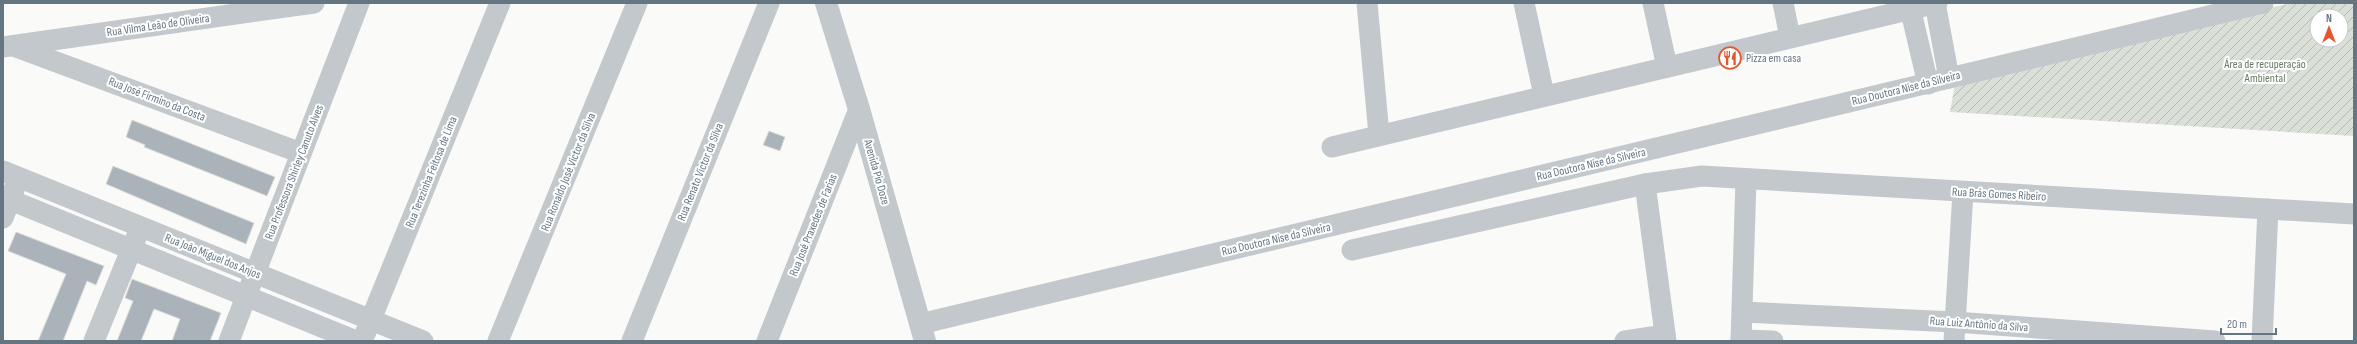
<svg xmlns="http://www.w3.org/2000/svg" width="2357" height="344" viewBox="0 0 2357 344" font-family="'Sofia Sans Condensed',sans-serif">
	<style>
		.garden { fill: url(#garden-furrows); fill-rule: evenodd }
		.building { fill: #aab3b9; stroke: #dcdcda }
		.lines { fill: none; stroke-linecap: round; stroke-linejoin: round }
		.minor { stroke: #c3c8cc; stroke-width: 21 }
		.tertiary { stroke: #c3c8cc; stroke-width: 22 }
		.labels { text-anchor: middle; stroke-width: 4; stroke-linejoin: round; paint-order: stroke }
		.street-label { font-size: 12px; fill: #657683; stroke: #fff }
		.poi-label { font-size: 12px; fill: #657683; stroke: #fff; text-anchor: start }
		.park-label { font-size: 12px; fill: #687a64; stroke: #fff }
	</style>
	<defs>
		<pattern id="garden-furrows" width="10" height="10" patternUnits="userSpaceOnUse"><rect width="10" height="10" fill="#dadfd7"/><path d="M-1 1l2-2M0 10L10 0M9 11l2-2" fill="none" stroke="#b4b9b4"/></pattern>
	</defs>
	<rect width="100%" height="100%" fill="#fafaf8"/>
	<path class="garden" d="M 2291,3 L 2354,3 L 2354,136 L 1950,112 L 1955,84 L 2140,37 ZM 2317,16 L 2341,16 L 2341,40 L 2317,40 Z"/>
	<g class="building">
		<path d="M 132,120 L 275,177 L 267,196 L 144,147 L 145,145 L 126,137 Z"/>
		<path d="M 769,131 L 785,137 L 780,151 L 763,145 Z"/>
		<path d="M 113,166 L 254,223 L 246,244 L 106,184 Z"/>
		<path d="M 16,232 L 104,266 L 96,285 L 87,281 L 63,341 L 38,341 L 66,274 L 8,251 Z"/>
		<path d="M 132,279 L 221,313 L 210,341 L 172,341 L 180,319 L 154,309 L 141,341 L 117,341 L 133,301 L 125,298 Z"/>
	</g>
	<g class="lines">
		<g class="minor">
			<path d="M 1367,3 L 1379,135"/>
			<path d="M 1524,3 L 1544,95"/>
			<path d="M 1653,3 L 1667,67"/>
			<path d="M 1783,3 L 1790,37"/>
			<path d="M 1909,3 L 1928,84"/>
			<path d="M 1935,3 L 1949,78"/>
			<path d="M 3,47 L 314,3"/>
			<path d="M 16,47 L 301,153"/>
			<path d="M 1332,147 L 1937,3"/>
			<path d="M 3,171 L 423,341"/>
			<path d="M 1645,184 L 1666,341"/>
			<path d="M 3,197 L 356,341"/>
			<path d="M 3,218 L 15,187"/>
			<path d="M 1352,250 L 1645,184 L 1702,176 L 2354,214"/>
			<path d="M 1743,312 L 1955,322 L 2215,341"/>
			<path d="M 920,324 L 2263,3"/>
			<path d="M 365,334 L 500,3"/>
			<path d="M 1741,340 L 1773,341"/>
			<path d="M 94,341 L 136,238"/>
			<path d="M 229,341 L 359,3"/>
			<path d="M 498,341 L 637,3"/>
			<path d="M 632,341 L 769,3"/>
			<path d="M 767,341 L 859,109"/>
			<path d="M 1625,341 L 1665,335"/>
			<path d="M 1741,341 L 1746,179"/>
			<path d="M 1954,341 L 1963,192"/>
			<path d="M 2262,341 L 2268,209"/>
		</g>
		<path class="tertiary" d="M 826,3 L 859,109 L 925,341"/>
	</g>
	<defs>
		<g id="restaurant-ring" transform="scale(1.15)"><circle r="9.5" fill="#fff" stroke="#e4572e" stroke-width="1.5"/><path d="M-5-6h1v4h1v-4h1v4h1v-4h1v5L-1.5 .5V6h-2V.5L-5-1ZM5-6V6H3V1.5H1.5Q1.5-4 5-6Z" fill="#e4572e"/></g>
	</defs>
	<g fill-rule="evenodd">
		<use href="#restaurant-ring" x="1730" y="58"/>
	</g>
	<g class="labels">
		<g class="street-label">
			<text transform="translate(158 25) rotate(-8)" y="4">Rua Vilma Leão de Oliveira</text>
			<text transform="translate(1906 88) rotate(-14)" y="4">Rua Doutora Nise da Silveira</text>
			<text transform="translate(157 99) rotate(21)" y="4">Rua José Firmino da Costa</text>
			<text transform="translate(1591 164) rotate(-13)" y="4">Rua Doutora Nise da Silveira</text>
			<text transform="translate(294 172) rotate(-69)" y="4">Rua Professora Shirley Canuto Alves</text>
			<text transform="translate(431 172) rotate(-68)" y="4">Rua Terezinha Feitosa de Lima</text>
			<text transform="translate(568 172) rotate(-68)" y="4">Rua Ronaldo José Victor da Silva</text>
			<text transform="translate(700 172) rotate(-68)" y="4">Rua Renato Victor da Silva</text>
			<text transform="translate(877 172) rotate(74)" y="4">Avenida Pio Doze</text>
			<text transform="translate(1999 194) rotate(3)" y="4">Rua Brás Gomes Ribeiro</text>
			<text transform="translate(813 225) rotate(-68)" y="4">Rua José Praxedes de Farias</text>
			<text transform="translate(1276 239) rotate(-13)" y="4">Rua Doutora Nise da Silveira</text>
			<text transform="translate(213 256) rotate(22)" y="4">Rua João Miguel dos Anjos</text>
			<text transform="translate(1979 324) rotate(4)" y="4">Rua Luiz Antônio da Silva</text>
		</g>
		<g class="poi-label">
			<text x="1746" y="62">Pizza em casa</text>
		</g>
		<g class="park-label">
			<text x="2265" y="68">Área de recuperação<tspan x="2265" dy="14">Ambiental</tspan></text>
		</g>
	</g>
	<rect width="2357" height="344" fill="none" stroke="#657683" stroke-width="8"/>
	<g transform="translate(2329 28)"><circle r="19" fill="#ffffff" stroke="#c1c8cd"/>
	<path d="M0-3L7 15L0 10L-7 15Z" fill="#e4572e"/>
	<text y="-6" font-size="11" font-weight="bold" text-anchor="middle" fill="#657683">N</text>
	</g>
	<path d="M2221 328v6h55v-6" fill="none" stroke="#657683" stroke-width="2"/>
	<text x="2227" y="328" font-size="12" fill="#657683" stroke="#ffffff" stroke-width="3" paint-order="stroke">20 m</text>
</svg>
